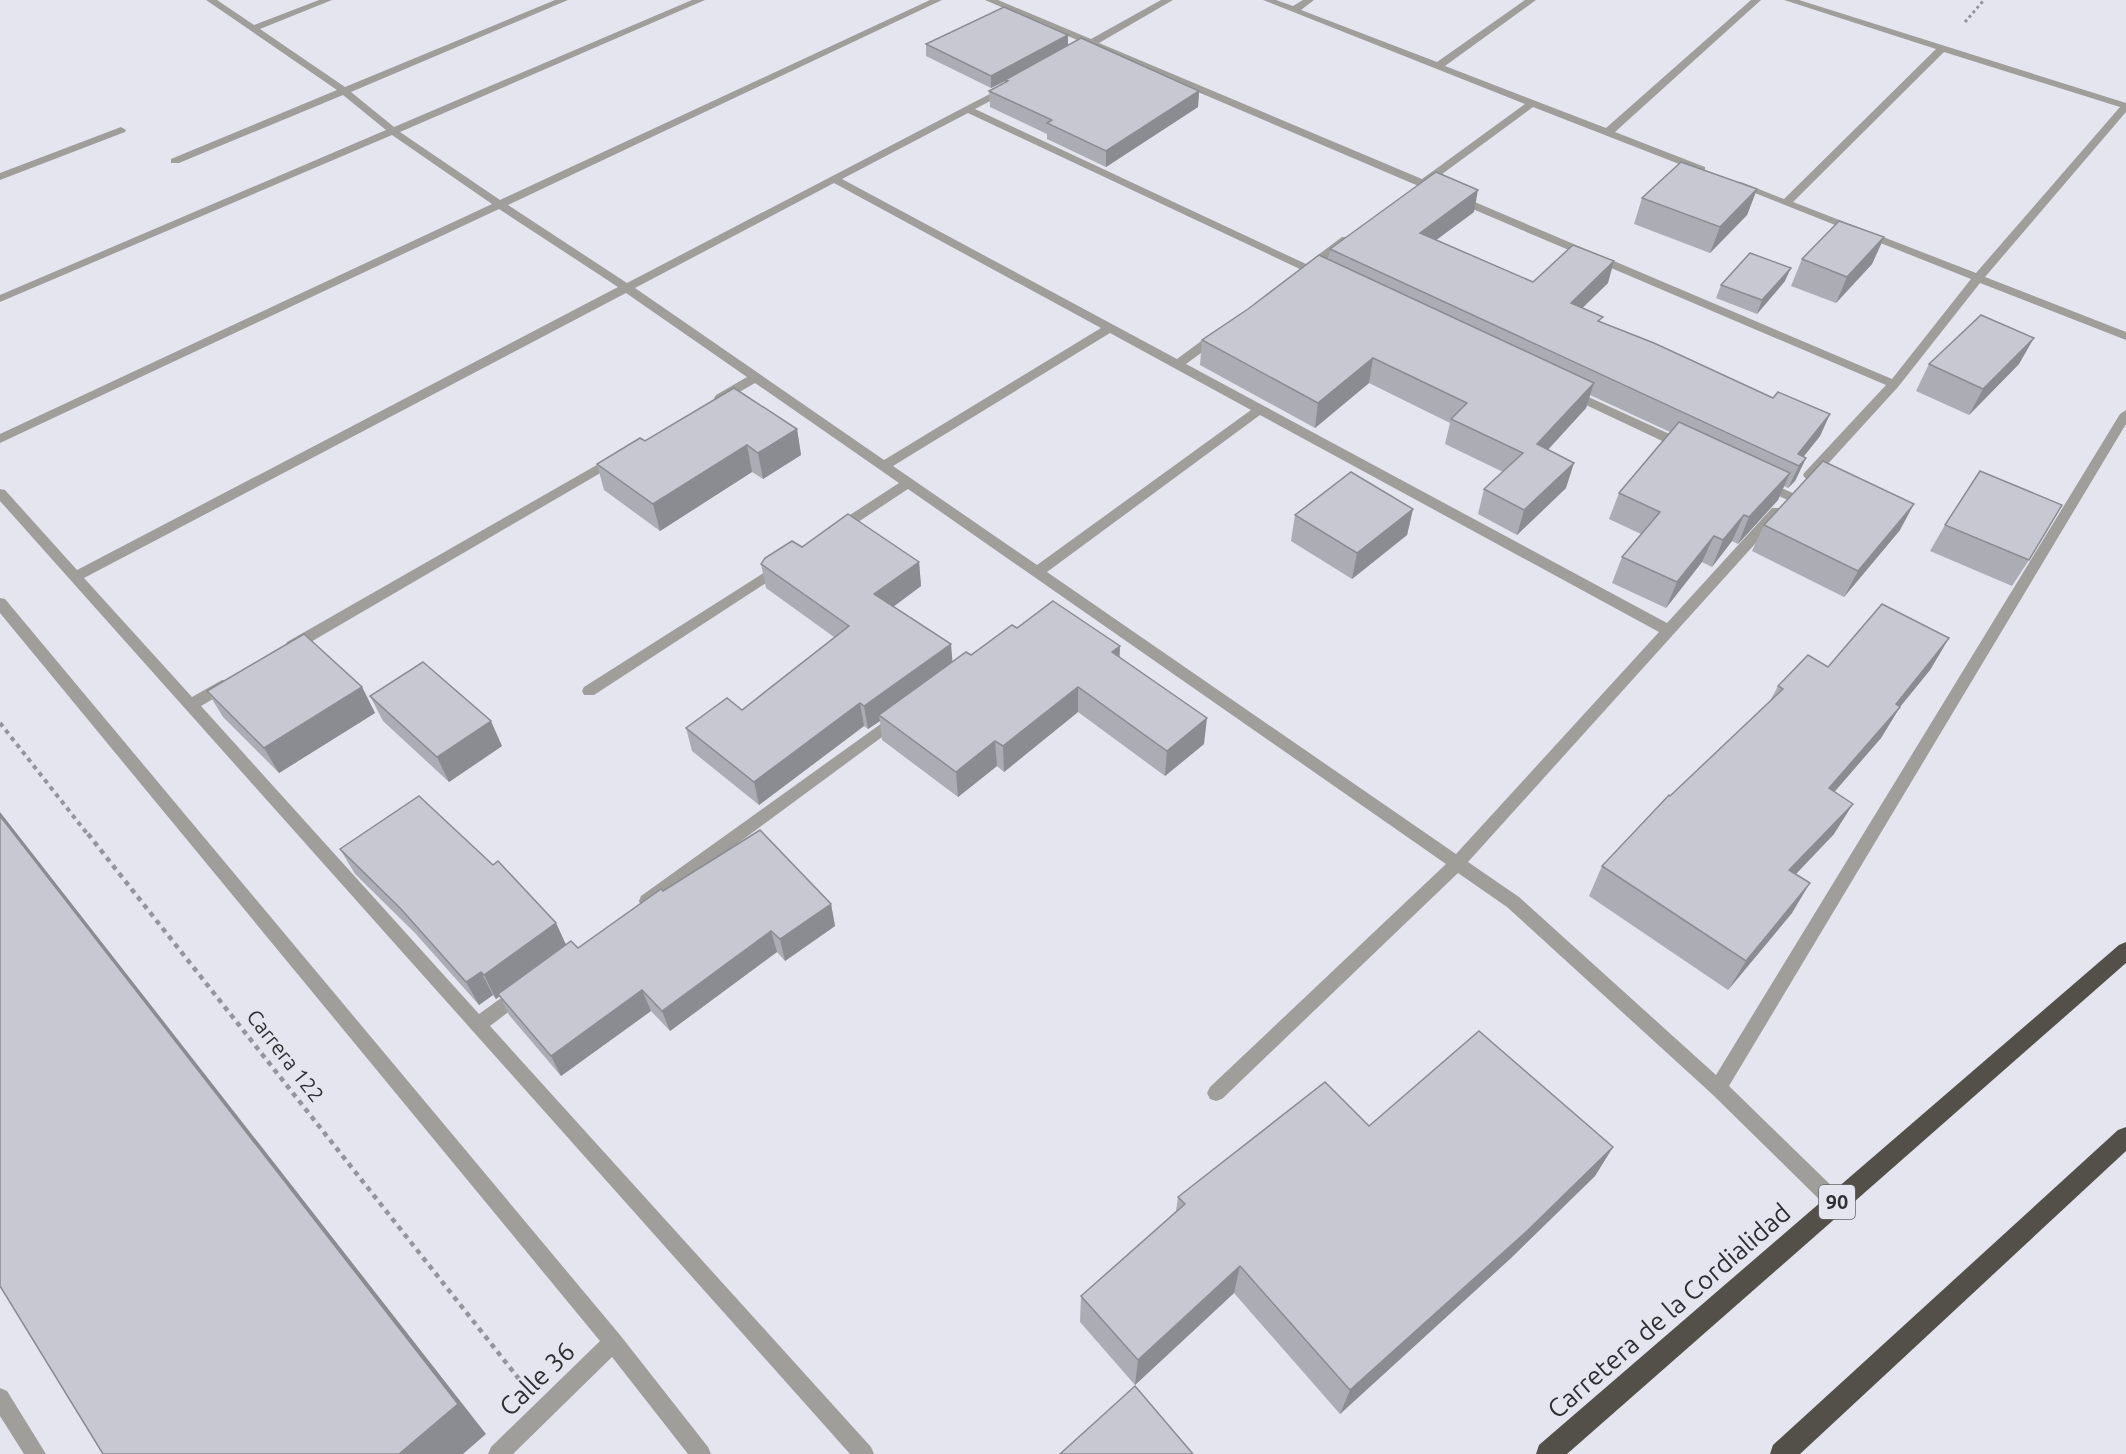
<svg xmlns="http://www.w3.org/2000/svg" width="2126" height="1454" viewBox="0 0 2126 1454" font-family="Ubuntu,sans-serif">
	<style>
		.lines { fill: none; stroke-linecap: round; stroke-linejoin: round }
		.path-far2 { stroke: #94959b; stroke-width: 3; stroke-dasharray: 3 3; stroke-linecap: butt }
		.path-far1 { stroke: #94959b; stroke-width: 4; stroke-dasharray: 4.5 4.5; stroke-linecap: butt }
		.path { stroke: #94959b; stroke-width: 4.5; stroke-dasharray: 5 5; stroke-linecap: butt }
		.minor { fill: #a09e9b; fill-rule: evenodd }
		.highway { fill: #525048; fill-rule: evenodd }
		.wall { fill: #abacb4 }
		.shaded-wall { fill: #8b8c92 }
		.building { fill: #c7c8d1; stroke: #8b8c92; stroke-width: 1.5 }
		.labels { text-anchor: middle; stroke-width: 4.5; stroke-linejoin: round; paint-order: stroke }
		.shield { fill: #e4e5ee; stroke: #65666b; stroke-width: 1.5 }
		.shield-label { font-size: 20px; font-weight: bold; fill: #2f2f33 }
		.street-label { font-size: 21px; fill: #2f2f33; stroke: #e4e5ee }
		.near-street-label { font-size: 26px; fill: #2f2f33; stroke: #e4e5ee }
	</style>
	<rect width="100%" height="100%" fill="#e4e5ee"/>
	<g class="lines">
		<path class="path-far2" d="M 1965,22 L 1984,0"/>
		<path class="path-far1" d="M 0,723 L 89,836"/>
		<path class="path" d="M 88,834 L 519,1379"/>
		<g class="minor">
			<path d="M 206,0 L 217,0 L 254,25 L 319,0 L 332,0 L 260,29 L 345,87 L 555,0 L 568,0 L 351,92 L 394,127 L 692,0 L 705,0 L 400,132 L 500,200 L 930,0 L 942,0 L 508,205 L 627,283 L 1007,85 L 1011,86 L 1011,90 L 975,109 L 1306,264 L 1342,237 L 1350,237 L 1352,239 L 1315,268 L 1327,275 L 1321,278 L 1317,277 L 968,113 L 842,179 L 1177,359 L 1212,333 L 1220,333 L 1220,339 L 1186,364 L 1667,623 L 1772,508 L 1782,508 L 1784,511 L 1782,514 L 1468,862 L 1519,897 L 1716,1075 L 2120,414 L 2126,410 L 2126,424 L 1729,1086 L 1843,1197 L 1845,1203 L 1843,1209 L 1836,1212 L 1829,1209 L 1712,1094 L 1507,907 L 1458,873 L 1222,1099 L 1216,1101 L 1210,1099 L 1207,1093 L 1210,1087 L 1446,864 L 908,489 L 843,532 L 833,532 L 831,529 L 833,526 L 899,483 L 755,383 L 724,401 L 716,401 L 714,398 L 716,395 L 747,377 L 626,293 L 84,578 L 192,697 L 222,680 L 232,680 L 234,684 L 232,688 L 201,706 L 479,1014 L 515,988 L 521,986 L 527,988 L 530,993 L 527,998 L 490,1026 L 871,1447 L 874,1454 L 850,1454 L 0,501 L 0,489 L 5,490 L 77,570 L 618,287 L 499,209 L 0,443 L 0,434 L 492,204 L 392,135 L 0,302 L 0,295 L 386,130 L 343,95 L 179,163 L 171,163 L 171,159 L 337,90 ZM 834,183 L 1101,328 L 884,460 L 635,288 ZM 1110,333 L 1251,410 L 1037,565 L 893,466 ZM 1260,415 L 1659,632 L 1456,854 L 1047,572 Z"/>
			<path d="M 985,0 L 998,0 L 1091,39 L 1161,0 L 1173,0 L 1099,43 L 1422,179 L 1525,104 L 1263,0 L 1276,0 L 1293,6 L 1303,0 L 1314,0 L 1301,10 L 1437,62 L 1525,0 L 1536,0 L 1445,66 L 1606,128 L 1751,0 L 1761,0 L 1615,132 L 1705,167 L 1705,171 L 1697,171 L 1533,107 L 1430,183 L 1892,379 L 1971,279 L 1732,184 L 1733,182 L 1741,182 L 1784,199 L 1936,49 L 1784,0 L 1799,0 L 2126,103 L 2126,112 L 1985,277 L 2126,332 L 2126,340 L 1980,283 L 1898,387 L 1815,478 L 1805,478 L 1803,475 L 1805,472 L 1886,385 L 1092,47 L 1079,54 L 1073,54 L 1073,50 L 1084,43 ZM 1944,52 L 2120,107 L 1976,273 L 1793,202 Z"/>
			<path d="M 121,127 L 126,130 L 125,132 L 0,180 L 0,173 Z"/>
			<path d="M 1571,389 L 1687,442 L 1688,445 L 1687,448 L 1677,448 L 1567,396 L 1565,393 Z"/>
			<path d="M 616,454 L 622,458 L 621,461 L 297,650 L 287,650 L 285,646 L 287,642 Z"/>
			<path d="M 1763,480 L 1795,494 L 1797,497 L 1790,501 L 1758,487 L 1756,484 Z"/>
			<path d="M 781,562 L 786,564 L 788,567 L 786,570 L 594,695 L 584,695 L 582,691 L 584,687 Z"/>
			<path d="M 0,598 L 5,599 L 620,1335 L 708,1447 L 711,1454 L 688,1454 L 612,1357 L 513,1454 L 488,1454 L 491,1447 L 600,1341 L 0,613 Z"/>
			<path d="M 896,713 L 901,715 L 903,719 L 901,723 L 653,906 L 647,908 L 641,906 L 639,901 L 641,896 Z"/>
			<path d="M 0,1388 L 7,1391 L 46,1454 L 24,1454 L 0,1416 Z"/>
		</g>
		<g class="highway">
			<path d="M 2126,942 L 2126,963 L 1567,1454 L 1536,1454 L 1539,1445 L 2119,945 Z"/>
			<path d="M 2126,1127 L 2126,1151 L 1800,1454 L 1770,1454 L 1773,1445 L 2118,1130 Z"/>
		</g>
	</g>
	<g class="wall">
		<path d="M 926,44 L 1068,45 L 1199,91 L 1198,107 L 1106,167 L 1047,139 L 1047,134 L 990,107 L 989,91 L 1005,83 L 1005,81 L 991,88 L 926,56 Z"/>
		<path d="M 1757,189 L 1747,215 L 1710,253 L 1634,224 L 1642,198 Z"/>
		<path d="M 1474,212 L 1436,240 L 1533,282 L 1608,283 L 1582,308 L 1601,323 L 1773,398 L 1830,414 L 1820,436 L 1803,457 L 1806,458 L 1795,481 L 1788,488 L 1784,486 L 1778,500 L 1738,544 L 1732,541 L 1712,567 L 1702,562 L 1666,608 L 1612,583 L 1622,557 L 1641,534 L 1609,519 L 1619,493 L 1670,432 L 1590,395 L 1586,408 L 1548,450 L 1566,488 L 1517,535 L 1478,514 L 1484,489 L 1503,472 L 1445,444 L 1450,423 L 1369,383 L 1315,428 L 1200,365 L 1202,340 L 1328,260 L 1330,249 Z"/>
		<path d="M 1884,238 L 1872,264 L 1836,303 L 1791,286 L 1802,259 Z"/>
		<path d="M 1785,281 L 1757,314 L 1716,298 L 1721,285 Z"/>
		<path d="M 1929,364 L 2019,364 L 1969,415 L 1916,391 Z"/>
		<path d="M 797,429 L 801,455 L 763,479 L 752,472 L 660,531 L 604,490 L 597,464 L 645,441 Z"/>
		<path d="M 1413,509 L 1407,535 L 1352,579 L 1291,541 L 1295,515 Z"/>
		<path d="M 1764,525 L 1900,530 L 1844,597 L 1752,551 Z"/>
		<path d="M 1945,525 L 2029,560 L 2012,586 L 1930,551 Z"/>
		<path d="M 802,547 L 919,562 L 921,586 L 893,607 L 952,662 L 971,655 L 1017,628 L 1120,657 L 1204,744 L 1165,776 L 1078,712 L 1004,772 L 997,766 L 958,797 L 882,740 L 880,721 L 868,729 L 864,726 L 759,805 L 692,751 L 686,728 L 742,710 L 834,637 L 766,588 L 761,564 Z"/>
		<path d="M 1949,638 L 1930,670 L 1900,707 L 1881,738 L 1834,792 L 1834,834 L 1796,874 L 1792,913 L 1728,990 L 1589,896 L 1602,866 L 1670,796 L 1770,701 L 1778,686 L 1828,667 Z"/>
		<path d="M 362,687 L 375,713 L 279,773 L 223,717 L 207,691 Z"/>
		<path d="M 370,696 L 502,746 L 449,782 L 383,721 Z"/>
		<path d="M 340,849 L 556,923 L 566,945 L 578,948 L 663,891 L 831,904 L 835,926 L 785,961 L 777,952 L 670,1031 L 651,1011 L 561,1076 L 509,1015 L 500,996 L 496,999 L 493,995 L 479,1005 L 415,933 L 355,874 Z"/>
		<path d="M 1369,1126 L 1613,1147 L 1595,1176 L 1511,1258 L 1340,1414 L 1234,1293 L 1135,1385 L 1080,1322 L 1081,1296 L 1176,1211 L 1178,1197 Z"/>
	</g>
	<g class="shaded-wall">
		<path d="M 1068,35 L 1068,48 L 1005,80 L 1005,81 L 991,88 L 991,76 Z"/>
		<path d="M 1199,91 L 1198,107 L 1106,167 L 1106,151 Z"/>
		<path d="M 1757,189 L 1747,215 L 1710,253 L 1720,227 Z"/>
		<path d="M 1478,190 L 1474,212 L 1416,255 L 1420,233 Z"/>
		<path d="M 1884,237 L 1872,264 L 1836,303 L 1847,277 Z"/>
		<path d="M 1614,261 L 1608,283 L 1565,325 L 1571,303 Z"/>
		<path d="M 1791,268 L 1785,281 L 1757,314 L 1762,300 Z"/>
		<path d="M 2034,338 L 2019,364 L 1969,415 L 1983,389 Z"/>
		<path d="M 1373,358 L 1369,383 L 1315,428 L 1318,403 Z"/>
		<path d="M 1594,383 L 1586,408 L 1529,470 L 1537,444 Z"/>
		<path d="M 1830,414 L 1820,436 L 1797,465 L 1798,454 Z"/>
		<path d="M 797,429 L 801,455 L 763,479 L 758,453 Z"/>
		<path d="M 747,445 L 752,472 L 660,531 L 653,504 Z"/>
		<path d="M 1806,458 L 1795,481 L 1788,488 L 1799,466 Z"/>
		<path d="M 1574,463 L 1566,488 L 1517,535 L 1524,510 Z"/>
		<path d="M 1790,473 L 1778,500 L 1738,544 L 1749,517 Z"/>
		<path d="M 1914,504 L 1900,530 L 1844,597 L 1858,571 Z"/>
		<path d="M 1413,509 L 1407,535 L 1352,579 L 1357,553 Z"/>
		<path d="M 1744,515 L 1732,541 L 1712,567 L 1723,540 Z"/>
		<path d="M 1714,536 L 1702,562 L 1666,608 L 1677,582 Z"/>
		<path d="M 919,562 L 921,586 L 878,618 L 874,594 Z"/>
		<path d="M 1949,638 L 1930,670 L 1899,708 L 1900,707 L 1881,738 L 1811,819 L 1829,788 Z"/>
		<path d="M 951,644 L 953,668 L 879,715 L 880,721 L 868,729 L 864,706 Z"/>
		<path d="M 1120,646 L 1119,672 L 1112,652 Z"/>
		<path d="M 362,687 L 375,713 L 279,773 L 264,748 Z"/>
		<path d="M 1078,687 L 1078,712 L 1004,772 L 1003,746 Z"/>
		<path d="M 860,703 L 864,726 L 759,805 L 754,782 Z"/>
		<path d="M 1207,718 L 1204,744 L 1165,776 L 1167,751 Z"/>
		<path d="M 491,721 L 502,746 L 449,782 L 437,757 Z"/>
		<path d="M 995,741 L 997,766 L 958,797 L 956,772 Z"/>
		<path d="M 1853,804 L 1834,834 L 1771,900 L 1789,870 Z"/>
		<path d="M 0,812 L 486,1434 L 463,1454 L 399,1454 L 0,816 Z"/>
		<path d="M 1810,883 L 1792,913 L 1728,990 L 1746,961 Z"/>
		<path d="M 831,904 L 835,926 L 785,961 L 780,939 Z"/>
		<path d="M 556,923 L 567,947 L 498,994 L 500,996 L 496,999 L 484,975 Z"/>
		<path d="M 771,931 L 777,952 L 670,1031 L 662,1011 Z"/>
		<path d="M 481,972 L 493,995 L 479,1005 L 466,982 Z"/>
		<path d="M 642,990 L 651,1011 L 561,1076 L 551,1056 Z"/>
		<path d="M 1613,1147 L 1595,1176 L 1511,1258 L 1340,1414 L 1350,1390 Z"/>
		<path d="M 1240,1266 L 1234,1293 L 1135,1385 L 1138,1360 Z"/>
	</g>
	<g class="building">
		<path d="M 1004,7 L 1068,35 L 991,76 L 926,44 Z"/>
		<path d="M 1081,38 L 1199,91 L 1106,151 L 1047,123 L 1052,120 L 989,91 L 1008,81 L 1005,80 Z"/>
		<path d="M 1681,162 L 1757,189 L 1720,227 L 1642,198 Z"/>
		<path d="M 1436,172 L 1478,190 L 1420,233 L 1533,282 L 1573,245 L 1614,261 L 1571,303 L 1603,317 L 1598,321 L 1654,343 L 1773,398 L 1778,392 L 1830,414 L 1798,454 L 1806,458 L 1799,466 L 1330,249 Z"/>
		<path d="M 1839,221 L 1884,237 L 1847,277 L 1802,259 Z"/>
		<path d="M 1750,253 L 1791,268 L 1762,300 L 1721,285 Z"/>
		<path d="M 1319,255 L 1594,383 L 1537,444 L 1574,463 L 1524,510 L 1484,489 L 1523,453 L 1451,419 L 1467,403 L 1373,358 L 1318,403 L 1202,340 L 1248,309 Z"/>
		<path d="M 1981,315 L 2034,338 L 1983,389 L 1929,364 Z"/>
		<path d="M 734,388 L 797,429 L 758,453 L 747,445 L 653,504 L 597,464 L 640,438 L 645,441 Z"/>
		<path d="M 1679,422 L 1790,473 L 1749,517 L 1744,515 L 1723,540 L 1714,536 L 1677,582 L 1622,557 L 1660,512 L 1619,493 Z"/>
		<path d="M 1823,461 L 1914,504 L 1858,571 L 1764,525 Z"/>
		<path d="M 1980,471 L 2062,505 L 2029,560 L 1945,525 Z"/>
		<path d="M 1351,472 L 1413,509 L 1357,553 L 1295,515 Z"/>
		<path d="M 848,514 L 919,562 L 874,594 L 951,644 L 864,706 L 860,703 L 754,782 L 686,728 L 727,698 L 742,710 L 849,626 L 761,564 L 765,558 L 792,541 L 802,547 Z"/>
		<path d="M 1053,601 L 1120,646 L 1112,652 L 1207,718 L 1167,751 L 1078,687 L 1003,746 L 995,741 L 956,772 L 879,715 L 966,652 L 971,655 L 1012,625 L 1017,628 Z"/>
		<path d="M 1882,604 L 1949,638 L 1896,704 L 1900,707 L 1829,788 L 1853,804 L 1789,870 L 1810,883 L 1746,961 L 1602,866 L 1669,795 L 1670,796 L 1783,689 L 1778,686 L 1808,655 L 1828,667 Z"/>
		<path d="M 304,634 L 362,687 L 264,748 L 207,691 Z"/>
		<path d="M 423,662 L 491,721 L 437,757 L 370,696 Z"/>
		<path d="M 419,796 L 493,865 L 498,861 L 556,923 L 484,975 L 481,972 L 466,982 L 401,909 L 340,849 Z"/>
		<path d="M 0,816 L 458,1404 L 399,1454 L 103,1454 L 0,1286 Z"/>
		<path d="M 760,830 L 831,904 L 780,939 L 771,931 L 662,1011 L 642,990 L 551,1056 L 498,994 L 571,941 L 578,948 L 661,889 L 663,891 Z"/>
		<path d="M 1479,1031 L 1613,1147 L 1527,1231 L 1350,1390 L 1240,1266 L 1138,1360 L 1081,1296 L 1185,1204 L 1178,1197 L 1325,1082 L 1369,1126 Z"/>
		<path d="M 1135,1386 L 1193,1454 L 1060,1454 Z"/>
	</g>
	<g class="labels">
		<rect class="shield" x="1819" y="1185" width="36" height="34" rx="4.5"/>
		<g class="shield-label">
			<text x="1837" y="1209">90</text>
		</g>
		<g class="street-label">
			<text transform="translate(285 1056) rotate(52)" y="7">Carrera 122</text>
		</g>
		<g class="near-street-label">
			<text transform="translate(1669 1311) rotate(-41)" y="9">Carretera de la Cordialidad</text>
			<text transform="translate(537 1379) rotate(-44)" y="9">Calle 36</text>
		</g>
	</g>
</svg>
